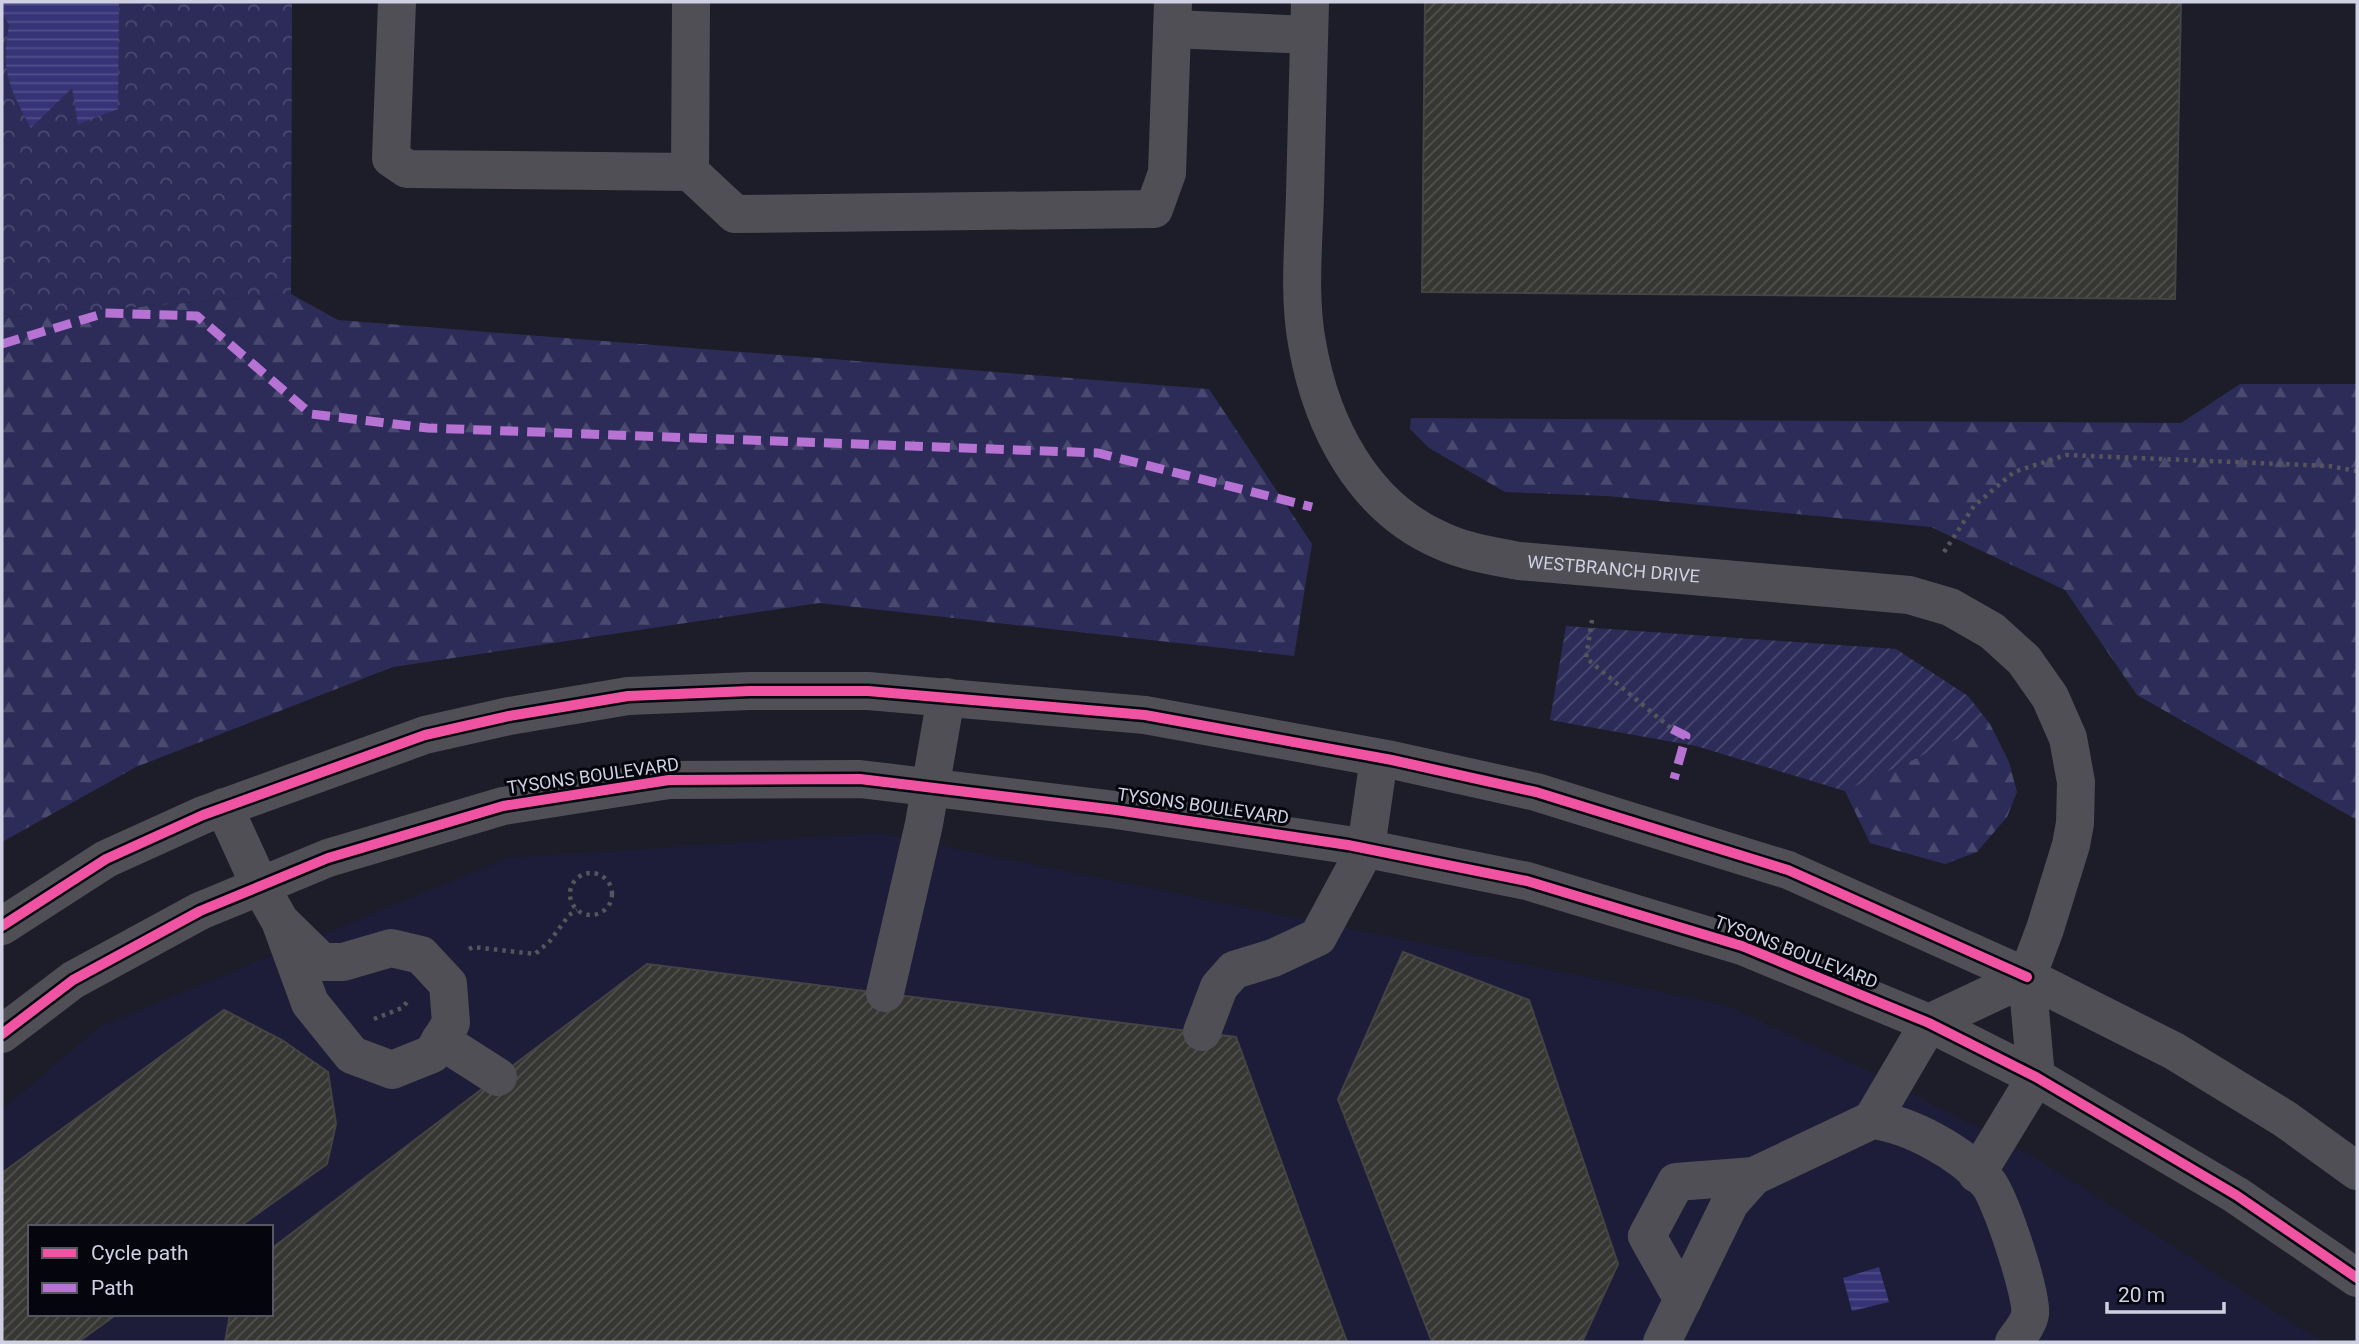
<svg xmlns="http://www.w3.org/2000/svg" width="2359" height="1344" viewBox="0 0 2359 1344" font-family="Roboto,sans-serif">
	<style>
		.built { fill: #1d1d39; fill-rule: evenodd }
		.forest { fill: url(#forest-firs) }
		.park { fill: url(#park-crowns) }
		.garden { fill: url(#garden-furrows) }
		.water { fill: url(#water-rules) }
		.building { fill: url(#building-hatch); stroke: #444443; stroke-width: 2 }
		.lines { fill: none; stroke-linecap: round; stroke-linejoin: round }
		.path { stroke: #55555b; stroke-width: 4.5; stroke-dasharray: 3.5 5; stroke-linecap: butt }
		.minor { stroke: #4f4f55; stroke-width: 38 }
		.quiet { stroke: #b673d3; stroke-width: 9; stroke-dasharray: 18 9; stroke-linecap: butt }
		.cycleway-casing { stroke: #05050e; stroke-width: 15 }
		.cycleway { stroke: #f153a3; stroke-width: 10 }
		.labels { text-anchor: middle; stroke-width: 6; stroke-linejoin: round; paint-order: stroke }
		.street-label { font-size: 18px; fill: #cfd1e2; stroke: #05050e }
	</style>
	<defs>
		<pattern id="forest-firs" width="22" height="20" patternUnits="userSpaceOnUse" patternTransform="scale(1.75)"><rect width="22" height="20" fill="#2d2c59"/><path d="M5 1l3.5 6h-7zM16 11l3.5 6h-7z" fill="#4a4a71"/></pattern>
		<pattern id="park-crowns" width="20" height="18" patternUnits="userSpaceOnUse" patternTransform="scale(1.75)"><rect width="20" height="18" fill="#2d2c59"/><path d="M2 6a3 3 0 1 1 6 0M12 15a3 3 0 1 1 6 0" fill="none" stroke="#4a4a71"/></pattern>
		<pattern id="garden-furrows" width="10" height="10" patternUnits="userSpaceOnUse" patternTransform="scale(1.75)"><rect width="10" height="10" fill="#2d2c59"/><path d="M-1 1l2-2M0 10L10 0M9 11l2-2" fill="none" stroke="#4a4a71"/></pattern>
		<pattern id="water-rules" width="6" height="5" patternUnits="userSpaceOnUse" patternTransform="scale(1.75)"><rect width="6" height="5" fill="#363376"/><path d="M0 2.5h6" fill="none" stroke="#525089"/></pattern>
		<pattern id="building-hatch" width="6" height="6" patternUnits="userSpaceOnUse" patternTransform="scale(1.75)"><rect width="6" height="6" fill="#363633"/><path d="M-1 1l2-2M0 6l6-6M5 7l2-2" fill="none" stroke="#525250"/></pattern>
	</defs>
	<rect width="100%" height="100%" fill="#1d1d29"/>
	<path class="built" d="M 879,833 L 1725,1005 L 1866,1070 L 2036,1158 L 2322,1342 L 2,1342 L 2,1110 L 101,1026 L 508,858 ZM 30,1227 L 271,1227 L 271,1314 L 30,1314 Z"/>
	<g class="forest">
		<path d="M 291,294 L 338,320 L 1209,389 L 1312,544 L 1294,656 L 819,603 L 393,667 L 136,767 L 2,842 L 2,318 Z"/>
		<path d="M 2240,384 L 2357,384 L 2357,820 L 2137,695 L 2065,590 L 1931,527 L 1607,496 L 1505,492 L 1429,448 L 1410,429 L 1411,418 L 2181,423 Z"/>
		<path d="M 1990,724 L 2009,762 L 2017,792 L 2007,817 L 1977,852 L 1945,864 L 1870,843 L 1845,791 Z"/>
	</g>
	<path class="park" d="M 2,2 L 292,2 L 291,294 L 2,318 Z"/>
	<path class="garden" d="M 1566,626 L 1896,649 L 1968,696 L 1990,724 L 1845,791 L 1696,746 L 1550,720 Z"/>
	<g class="water">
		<path d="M 2,2 L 119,2 L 118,109 L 78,124 L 72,88 L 31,128 C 10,89 0,71 9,25 L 2,13 Z"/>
		<path d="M 1879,1267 L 1889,1302 L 1852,1311 L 1843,1278 Z"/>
	</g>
	<g class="building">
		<path d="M 1425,2 L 2181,2 L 2175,299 L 1422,292 Z"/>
		<path d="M 1403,952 L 1529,1000 L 1618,1264 L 1582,1342 L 1432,1342 L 1338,1099 Z"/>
		<path d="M 647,964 L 1236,1037 L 1347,1342 L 225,1342 L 230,1314 L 271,1314 L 271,1249 Z"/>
		<path d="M 224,1010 L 282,1040 L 328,1072 L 336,1124 L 327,1164 L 239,1227 L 30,1227 L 30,1314 L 117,1314 L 78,1342 L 2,1342 L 2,1173 Z"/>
	</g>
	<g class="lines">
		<g class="path">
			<path d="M 1944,552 L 1974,506 L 2014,472 L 2066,455 L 2329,466 L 2357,471"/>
			<path d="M 1592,620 L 1586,658 L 1672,729"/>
			<circle cx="591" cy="894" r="21"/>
			<path d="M 469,949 L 473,947 L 535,954 L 550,941 L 569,915 L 577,910"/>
			<path d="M 374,1019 L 402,1008 L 408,1001"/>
		</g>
		<g class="minor">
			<path d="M 397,2 L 391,158 L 407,169 L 690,172"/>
			<path d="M 691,2 L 690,172 L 735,214 L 1154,209 L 1167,173 L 1173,2"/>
			<path id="s1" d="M 1310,2 C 1308,66 1307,130 1305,194 C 1304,242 1298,294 1307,343 C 1321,424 1362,507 1442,541 C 1466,552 1493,556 1519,561 L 1909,595 L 1950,607 L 1992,631 L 2024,660 L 2050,697 L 2068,738 L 2076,782 L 2075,823 L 2071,845 L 2045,929 L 2027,977 L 2036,1077"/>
			<path d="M 1172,29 L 1309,35"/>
			<path d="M 224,807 L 260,886 L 280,921 L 310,1003 L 352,1055 L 392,1070 L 432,1054 L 451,1023 L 448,984 L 421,955 L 391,948 L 343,962 L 322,962 L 280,921"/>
			<path d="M 2,926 L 106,859 L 203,815 L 425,735 L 509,716 L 628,696 L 750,691 L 868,691 L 1145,715 L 1392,760 L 1536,792 L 1788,870 L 2027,977 L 2174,1051 L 2285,1119 L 2357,1171"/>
			<path d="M 885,993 L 924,824 L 946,697"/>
			<path d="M 1929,1023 L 2027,977"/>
			<path d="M 1202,1032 L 1219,987 L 1234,970 L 1273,958 L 1318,937 L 1366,848 L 1379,758"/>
			<path d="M 2,1034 L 73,980 L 200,911 L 328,858 L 503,806 L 669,780 L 860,779 L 1116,810 L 1348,845 L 1527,881 L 1742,946 L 1929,1023 L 2036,1077 L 2236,1195 L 2357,1278"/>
			<path d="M 440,1040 L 498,1077"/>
			<path d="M 1872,1120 L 1929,1023"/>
			<path d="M 1977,1174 L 2036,1077"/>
			<path d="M 1683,1300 L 1647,1236 L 1676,1182 L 1754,1176"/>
			<path d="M 1662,1342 L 1730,1203 L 1754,1176 L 1872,1120 C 1910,1124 1962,1153 1988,1183 C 2000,1197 2033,1296 2030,1314 C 2029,1323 2019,1335 2014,1342"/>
		</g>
		<g class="quiet">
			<path d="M 2,344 L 105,313 L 197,316 L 311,414 L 428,428 L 1098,453 L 1312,507"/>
			<path d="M 1672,729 L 1686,736 L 1674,779"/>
		</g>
		<g class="cycleway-casing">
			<g id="cycleway">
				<path d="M 2,926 L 106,859 L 203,815 L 425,735 L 509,716 L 628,696 L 750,691 L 868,691 L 1145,715 L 1392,760 L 1536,792 L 1788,870 L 2027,977"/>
				<path d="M 2,1034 L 73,980 L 200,911 L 328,858 L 503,806 L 669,780 L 860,779 L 1116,810 L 1348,845 L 1527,881 L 1742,946 L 1929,1023 L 2036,1077 L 2236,1195 L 2357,1278"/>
			</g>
		</g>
		<use href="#cycleway" class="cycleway"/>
	</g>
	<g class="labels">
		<g class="street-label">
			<text dy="6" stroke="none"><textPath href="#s1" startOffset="766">WESTBRANCH DRIVE</textPath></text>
			<text transform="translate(593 776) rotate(-8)" y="6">TYSONS BOULEVARD</text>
			<text transform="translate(1203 806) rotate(8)" y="6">TYSONS BOULEVARD</text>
			<text transform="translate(1796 952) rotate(21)" y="6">TYSONS BOULEVARD</text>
		</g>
	</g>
	<rect width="2359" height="1344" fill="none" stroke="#cfd1e2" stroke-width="7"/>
	<rect x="28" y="1225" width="245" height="91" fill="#05050e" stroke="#565763" stroke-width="2"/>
	<rect x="42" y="1248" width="35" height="10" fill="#f153a3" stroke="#565763" stroke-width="2"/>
	<text x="91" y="1260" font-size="21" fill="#cfd1e2">Cycle path</text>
	<rect x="42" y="1283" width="35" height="10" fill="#b673d3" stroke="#565763" stroke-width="2"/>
	<text x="91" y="1295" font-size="21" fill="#cfd1e2">Path</text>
	<path d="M2107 1302v10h117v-10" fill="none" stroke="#cfd1e2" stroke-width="3.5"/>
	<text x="2118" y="1302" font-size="21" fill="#cfd1e2" stroke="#05050e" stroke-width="5" paint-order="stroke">20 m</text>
</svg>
